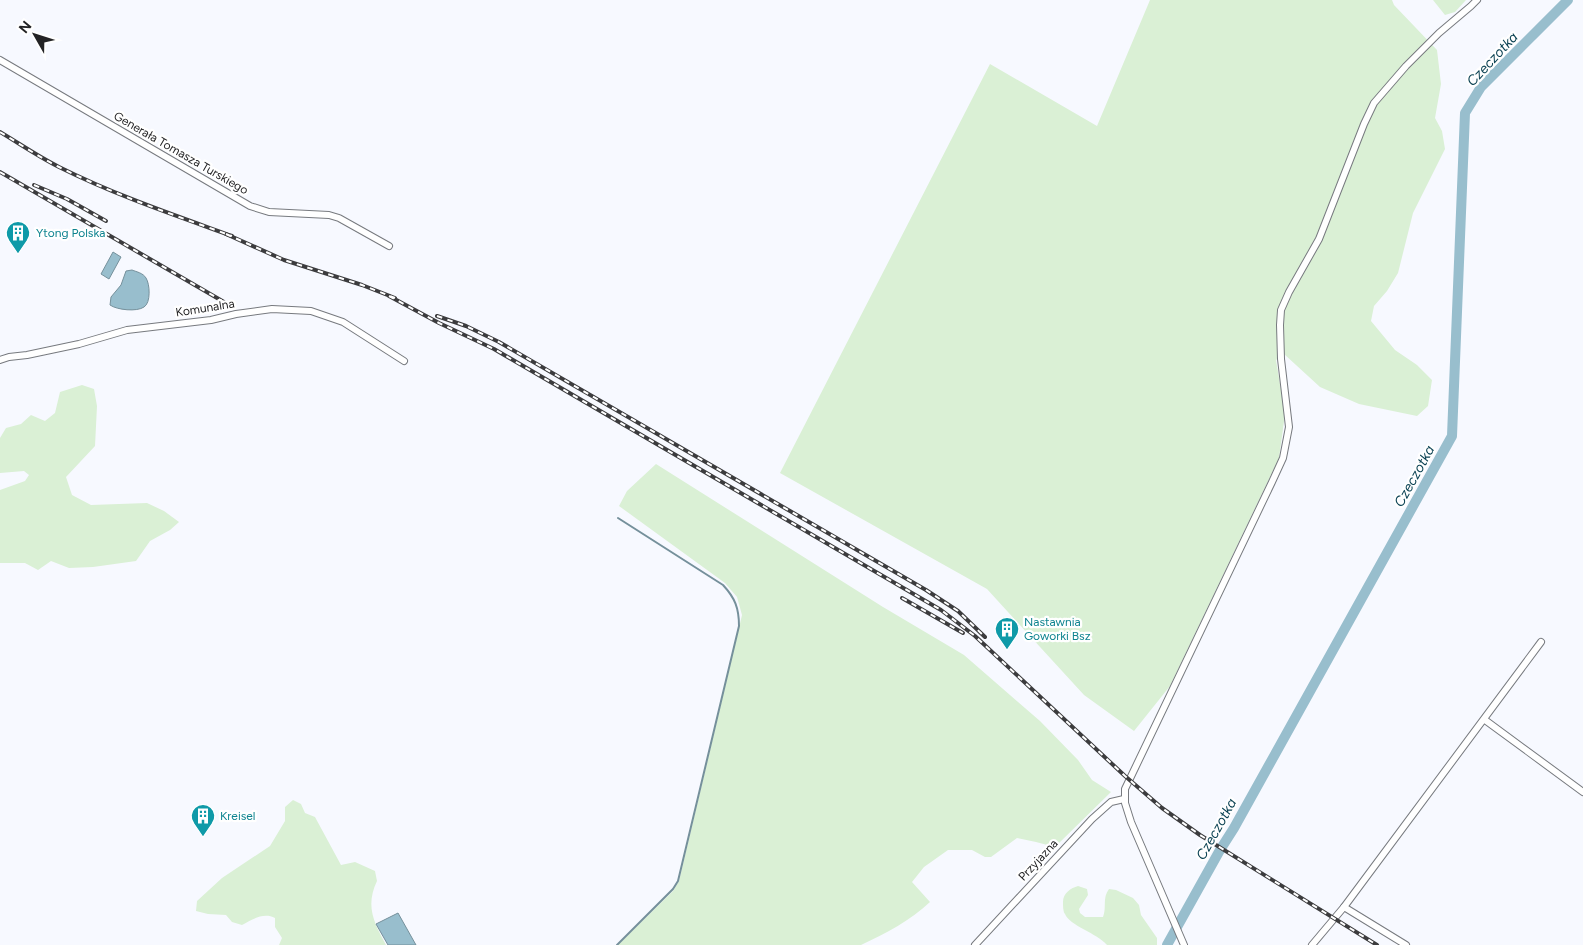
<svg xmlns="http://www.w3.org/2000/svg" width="1583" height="945" viewBox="0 0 1583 945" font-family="Figtree,sans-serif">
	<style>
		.green { fill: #daf0d5 }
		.water { fill: #98becd; stroke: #75909b }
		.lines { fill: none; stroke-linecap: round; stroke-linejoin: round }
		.stream { stroke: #75909b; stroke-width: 2 }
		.river { stroke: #98becd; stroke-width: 10 }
		.minor-casing { stroke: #777a7f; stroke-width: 8 }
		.minor { stroke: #fff; stroke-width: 6 }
		.rail-casing { stroke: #3c3c3e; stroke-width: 4 }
		.rail { stroke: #fff; stroke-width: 2; stroke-dasharray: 5.5; stroke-linecap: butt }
		.labels { text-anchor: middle; stroke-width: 4.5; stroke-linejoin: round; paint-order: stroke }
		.street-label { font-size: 12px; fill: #232325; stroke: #fff }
		.culture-label { font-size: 12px; fill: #0d838f; stroke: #fff; text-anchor: start }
		.water-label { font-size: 14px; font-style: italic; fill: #0b4253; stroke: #fff }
	</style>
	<rect width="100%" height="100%" fill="#f7f9ff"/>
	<g class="green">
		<path d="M 1150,0 L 1392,0 L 1394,5 L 1437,50 L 1441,84 L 1435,118 L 1442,131 L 1445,149 L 1413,213 L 1398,273 L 1387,291 L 1374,306 L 1371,321 L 1395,350 L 1417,365 L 1432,380 L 1428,406 L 1417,416 L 1359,404 L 1320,387 L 1284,354 L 1276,360 L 1285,414 L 1279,458 L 1170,686 L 1134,731 L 1084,695 L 987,589 L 780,473 L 990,64 L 1097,126 Z"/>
		<path d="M 1433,0 L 1466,0 L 1455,12 L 1445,15 Z"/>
		<path d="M 82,385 L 94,389 L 97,406 L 95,446 L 66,477 L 72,495 L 91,505 L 147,503 L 164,511 L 179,522 L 170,530 L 150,541 L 136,561 L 93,567 L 69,568 L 51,561 L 38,570 L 25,563 L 0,563 L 0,490 L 25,481 L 29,475 L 24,471 L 0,473 L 0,438 L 6,428 L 21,424 L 31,415 L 45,421 L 55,413 L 60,392 Z"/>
		<path d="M 656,464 L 883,607 L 964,655 L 1040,721 L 1078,760 L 1092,780 L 1111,792 L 1055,847 L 1036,842 L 1017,838 L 991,857 L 985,857 L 972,850 L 948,850 L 924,867 L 912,882 L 930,902 C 910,921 886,933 861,945 L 618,945 L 673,891 L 679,881 L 742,615 L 737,597 L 725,583 L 619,506 L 627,491 Z"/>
		<path d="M 293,800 L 301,804 L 305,813 L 315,817 L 341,865 L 355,862 L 375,871 L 377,881 C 365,906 374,923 386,945 L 279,945 L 282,938 L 275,927 L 275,918 C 263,912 252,920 242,925 L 232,922 L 226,915 L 208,914 L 196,911 L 197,901 L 222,878 L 270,846 L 285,821 L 285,807 Z"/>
		<path d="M 1078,886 L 1087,889 L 1088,895 L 1079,909 L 1080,913 L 1085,917 L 1103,917 C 1107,907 1102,898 1109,889 L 1116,890 L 1133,898 L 1139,905 L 1141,915 L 1157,938 L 1157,945 L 1107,945 C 1097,933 1070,926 1065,914 C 1063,912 1063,905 1063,902 C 1063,893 1071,888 1078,886 Z"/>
	</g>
	<g class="water">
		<path d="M 113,252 L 121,257 L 109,279 L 101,274 Z"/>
		<path d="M 132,270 C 137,272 143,273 146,278 C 150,284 151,303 144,307 C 137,312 117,310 110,305 L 111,297 L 121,285 L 126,271 Z"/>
		<path d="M 398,913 L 416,945 L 388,945 L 376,924 Z"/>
	</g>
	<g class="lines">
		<path class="stream" d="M 617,945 L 673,889 L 678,881 L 739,626 C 739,608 735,598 723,585 L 618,518"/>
		<path class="river" d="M 1167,945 L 1220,850 L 1234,828 L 1452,436 L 1465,113 L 1481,87 L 1568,0"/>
		<g class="minor-casing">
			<g id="minor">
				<path d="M 0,60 L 250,206 L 269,212 L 329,215 L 339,218 L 389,246"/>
				<path d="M 0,360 L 9,357 L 27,355 L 79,344 L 127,330 L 211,320 L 236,314 L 272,309 L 311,311 L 343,322 L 404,361"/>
				<path d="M 1485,720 L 1583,792"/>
				<path d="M 1344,907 L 1541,642"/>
				<path d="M 975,945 L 1092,819 L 1111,802 L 1124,799"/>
				<path d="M 1184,945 L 1131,822 L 1125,803 L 1125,789 L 1272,482 L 1283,458 L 1289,427 L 1281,359 L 1280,325 L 1281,310 L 1289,292 L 1319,239 L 1364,124 L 1374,103 L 1406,66 L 1439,33 L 1471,6 L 1477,0"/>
				<path d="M 1312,945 L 1344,907 L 1406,945"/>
			</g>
		</g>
		<use href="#minor" class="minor"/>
		<g class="rail-casing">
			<g id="rail">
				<path d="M 0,132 C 20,144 39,157 59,167 C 115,195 174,215 232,236"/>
				<path d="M 0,172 L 224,302"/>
				<path d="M 34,185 L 67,199 L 106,221"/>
				<path d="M 226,234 L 284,260 L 362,285 L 395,298"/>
				<path d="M 389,296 L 439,323 L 494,349 L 941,610 L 975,636 L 1125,776 L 1162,808 L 1200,835 L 1377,945"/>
				<path d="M 437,316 L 466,326 L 499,342 L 926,590 L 958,611 L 985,637"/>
				<path d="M 902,598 L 963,633"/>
			</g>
		</g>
		<use href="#rail" class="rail"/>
	</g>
	<defs>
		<g id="building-pin" transform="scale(1.25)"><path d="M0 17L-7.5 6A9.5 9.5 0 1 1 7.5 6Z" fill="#0f9aa8" stroke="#fff"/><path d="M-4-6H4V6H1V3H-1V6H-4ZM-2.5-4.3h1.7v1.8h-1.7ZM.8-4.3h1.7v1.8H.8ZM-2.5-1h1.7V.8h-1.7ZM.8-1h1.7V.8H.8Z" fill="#fff"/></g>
	</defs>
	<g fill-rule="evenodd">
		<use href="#building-pin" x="18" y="233"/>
		<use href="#building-pin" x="1007" y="629"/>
		<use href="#building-pin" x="203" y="816"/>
	</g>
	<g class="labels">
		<g class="street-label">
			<text transform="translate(181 153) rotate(30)" y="4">Generała Tomasza Turskiego</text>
			<text transform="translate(205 308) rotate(-9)" y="4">Komunalna</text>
			<text transform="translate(1038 860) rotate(-47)" y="4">Przyjazna</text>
		</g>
		<g class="culture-label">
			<text x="36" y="237">Ytong Polska</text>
			<text x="1024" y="626">Nastawnia<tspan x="1024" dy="14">Goworki Bsz</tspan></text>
			<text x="220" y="820">Kreisel</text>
		</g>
		<g class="water-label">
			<text transform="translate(1492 59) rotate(-47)" y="5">Czeczotka</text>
			<text transform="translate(1414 476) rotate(-61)" y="5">Czeczotka</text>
			<text transform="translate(1216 829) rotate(-61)" y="5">Czeczotka</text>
		</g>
	</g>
	<g transform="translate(35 35) rotate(309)" stroke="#ffffff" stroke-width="4" paint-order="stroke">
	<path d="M0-4L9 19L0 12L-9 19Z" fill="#232325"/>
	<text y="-8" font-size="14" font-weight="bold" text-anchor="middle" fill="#232325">N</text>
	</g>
</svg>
